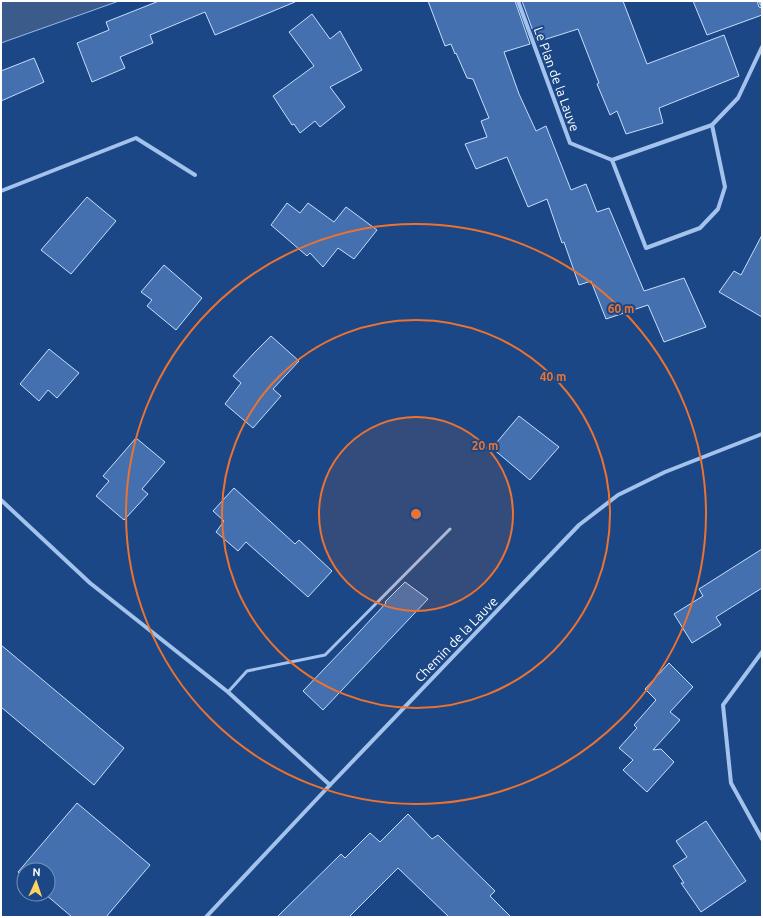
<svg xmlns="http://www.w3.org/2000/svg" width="763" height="918" viewBox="0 0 763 918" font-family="Ubuntu,sans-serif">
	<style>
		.water { fill: #3b5b8a; stroke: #96bcee }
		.building { fill: #4470b0; stroke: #c8ddf9 }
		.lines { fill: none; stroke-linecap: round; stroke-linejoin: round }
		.lane { stroke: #a3c2ec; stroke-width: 3 }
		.street { stroke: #a3c2ec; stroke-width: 4 }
		.ring { fill: none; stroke: #eb7230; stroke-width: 2 }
		.labels { text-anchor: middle; stroke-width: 4; stroke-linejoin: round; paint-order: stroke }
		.street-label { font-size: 13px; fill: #fff; stroke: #1b4787 }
		.centre { fill: #eb7230; stroke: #1b4787; stroke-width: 2 }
		.ring-label { font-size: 12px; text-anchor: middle; font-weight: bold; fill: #eb7230; stroke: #1b4787; stroke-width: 4; stroke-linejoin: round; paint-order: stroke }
	</style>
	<rect width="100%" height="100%" fill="#1b4787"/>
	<path class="water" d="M 1,1 L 119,1 L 1,43 Z"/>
	<g class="building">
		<path d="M 159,1 L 295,1 L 295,2 L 215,35 L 205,12 L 150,35 L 153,43 L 120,57 L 125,68 L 92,82 L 77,43 L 109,30 L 106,22 Z"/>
		<path d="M 428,1 L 515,1 L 530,44 L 504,52 L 519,94 L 536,131 L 546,126 L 571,190 L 586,184 L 597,212 L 609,208 L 644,291 L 684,278 L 706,327 L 664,342 L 648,305 L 606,319 L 591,281 L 579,285 L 564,242 L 562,243 L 547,199 L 528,207 L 507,157 L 476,169 L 465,144 L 487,137 L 481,121 L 489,118 L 473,79 L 467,78 L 456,53 L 455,54 L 451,44 L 445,46 Z"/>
		<path d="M 522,1 L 623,1 L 647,64 L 724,35 L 739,76 L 659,108 L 663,123 L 626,134 L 617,111 L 610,115 L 597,84 L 599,83 L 578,29 L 537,42 Z"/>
		<path d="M 693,1 L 757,1 L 759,7 L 762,8 L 762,15 L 707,35 Z"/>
		<path d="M 312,14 L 330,39 L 340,31 L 362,70 L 330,87 L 345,107 L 320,127 L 315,121 L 300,133 L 294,124 L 292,125 L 273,96 L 314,66 L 289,32 Z"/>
		<path d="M 34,58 L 44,82 L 26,90 L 1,101 L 1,71 Z"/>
		<path d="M 87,197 L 116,221 L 71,274 L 41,250 Z"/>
		<path d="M 287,203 L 300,213 L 308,203 L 334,222 L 346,207 L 377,230 L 354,259 L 338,248 L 323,267 L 310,253 L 307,256 L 271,225 Z"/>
		<path d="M 762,235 L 762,317 L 719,292 L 734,271 L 741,275 Z"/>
		<path d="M 164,265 L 202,298 L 176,330 L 147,306 L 152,300 L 141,292 Z"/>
		<path d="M 271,336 L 299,361 L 273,389 L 281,396 L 253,428 L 225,404 L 241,383 L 233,376 L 254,353 Z"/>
		<path d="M 49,349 L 79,373 L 57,398 L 48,390 L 39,401 L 20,384 Z"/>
		<path d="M 519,416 L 559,447 L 530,480 L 492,448 Z"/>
		<path d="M 136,438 L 165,462 L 142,489 L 148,494 L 124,520 L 96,496 L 109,481 L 103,476 Z"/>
		<path d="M 234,488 L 295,544 L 299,540 L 332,571 L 308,597 L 246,542 L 238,551 L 216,532 L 224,521 L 213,511 Z"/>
		<path d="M 762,549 L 762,588 L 716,617 L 721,625 L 692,643 L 674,614 L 703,596 L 699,589 Z"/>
		<path d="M 405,582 L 428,599 L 323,710 L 303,691 L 349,643 L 386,603 L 385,602 Z"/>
		<path d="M 1,645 L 124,748 L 94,785 L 1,707 Z"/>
		<path d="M 669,663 L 693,687 L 670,712 L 680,720 L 653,750 L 661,749 L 674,762 L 647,792 L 623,770 L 633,760 L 619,748 L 637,728 L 634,725 L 656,700 L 645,689 Z"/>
		<path d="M 77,803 L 150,865 L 106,917 L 72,917 L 45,894 L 48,894 L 48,870 L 24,870 L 24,877 L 18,872 Z"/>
		<path d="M 408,814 L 432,839 L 438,835 L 495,891 L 490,896 L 511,917 L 449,917 L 398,868 L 349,917 L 277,917 L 341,854 L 345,858 L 370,833 L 380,842 Z"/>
		<path d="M 706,821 L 746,881 L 701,912 L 681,883 L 684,883 L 673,866 L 687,857 L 676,841 Z"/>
	</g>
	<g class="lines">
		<path class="lane" d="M 228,692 L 247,671 L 325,655 L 450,529"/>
		<g class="street">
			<path d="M 518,1 L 570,143 L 612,160 L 712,125 L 738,98 L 762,47"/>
			<path d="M 760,1 L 762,5"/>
			<path d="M 612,160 L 646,248 L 700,228 L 718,209 L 725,187 L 712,125"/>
			<path d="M 1,191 L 136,138 L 195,175"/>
			<path d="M 1,500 L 90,583 L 228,692 L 330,785"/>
			<path d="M 762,652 L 723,705 L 731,783 L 762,839"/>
			<path d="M 206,917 L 330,785 L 579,525 L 618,495 L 665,472 L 762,434"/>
		</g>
	</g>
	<circle cx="416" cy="514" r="97" fill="#eb7230" fill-opacity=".12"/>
	<g class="ring">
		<circle cx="416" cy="514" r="97"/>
		<circle cx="416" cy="514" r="194"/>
		<circle cx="416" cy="514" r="290"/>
	</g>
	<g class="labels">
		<g class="street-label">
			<text transform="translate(557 79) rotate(70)" y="5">Le Plan de la Lauve</text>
			<text transform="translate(456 639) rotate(-46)" y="5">Chemin de la Lauve</text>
		</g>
	</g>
	<circle cx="416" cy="514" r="6" class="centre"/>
	<g class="ring-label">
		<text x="621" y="313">60 m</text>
		<text x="553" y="381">40 m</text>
		<text x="485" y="450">20 m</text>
	</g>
	<rect width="763" height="918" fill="none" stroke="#ffffff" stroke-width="4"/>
	<g transform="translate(36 882) rotate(3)"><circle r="19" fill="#1b4787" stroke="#7691b7"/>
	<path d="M0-3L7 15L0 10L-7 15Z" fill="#fed45f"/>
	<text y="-6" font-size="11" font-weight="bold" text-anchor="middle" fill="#ffffff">N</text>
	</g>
</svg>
